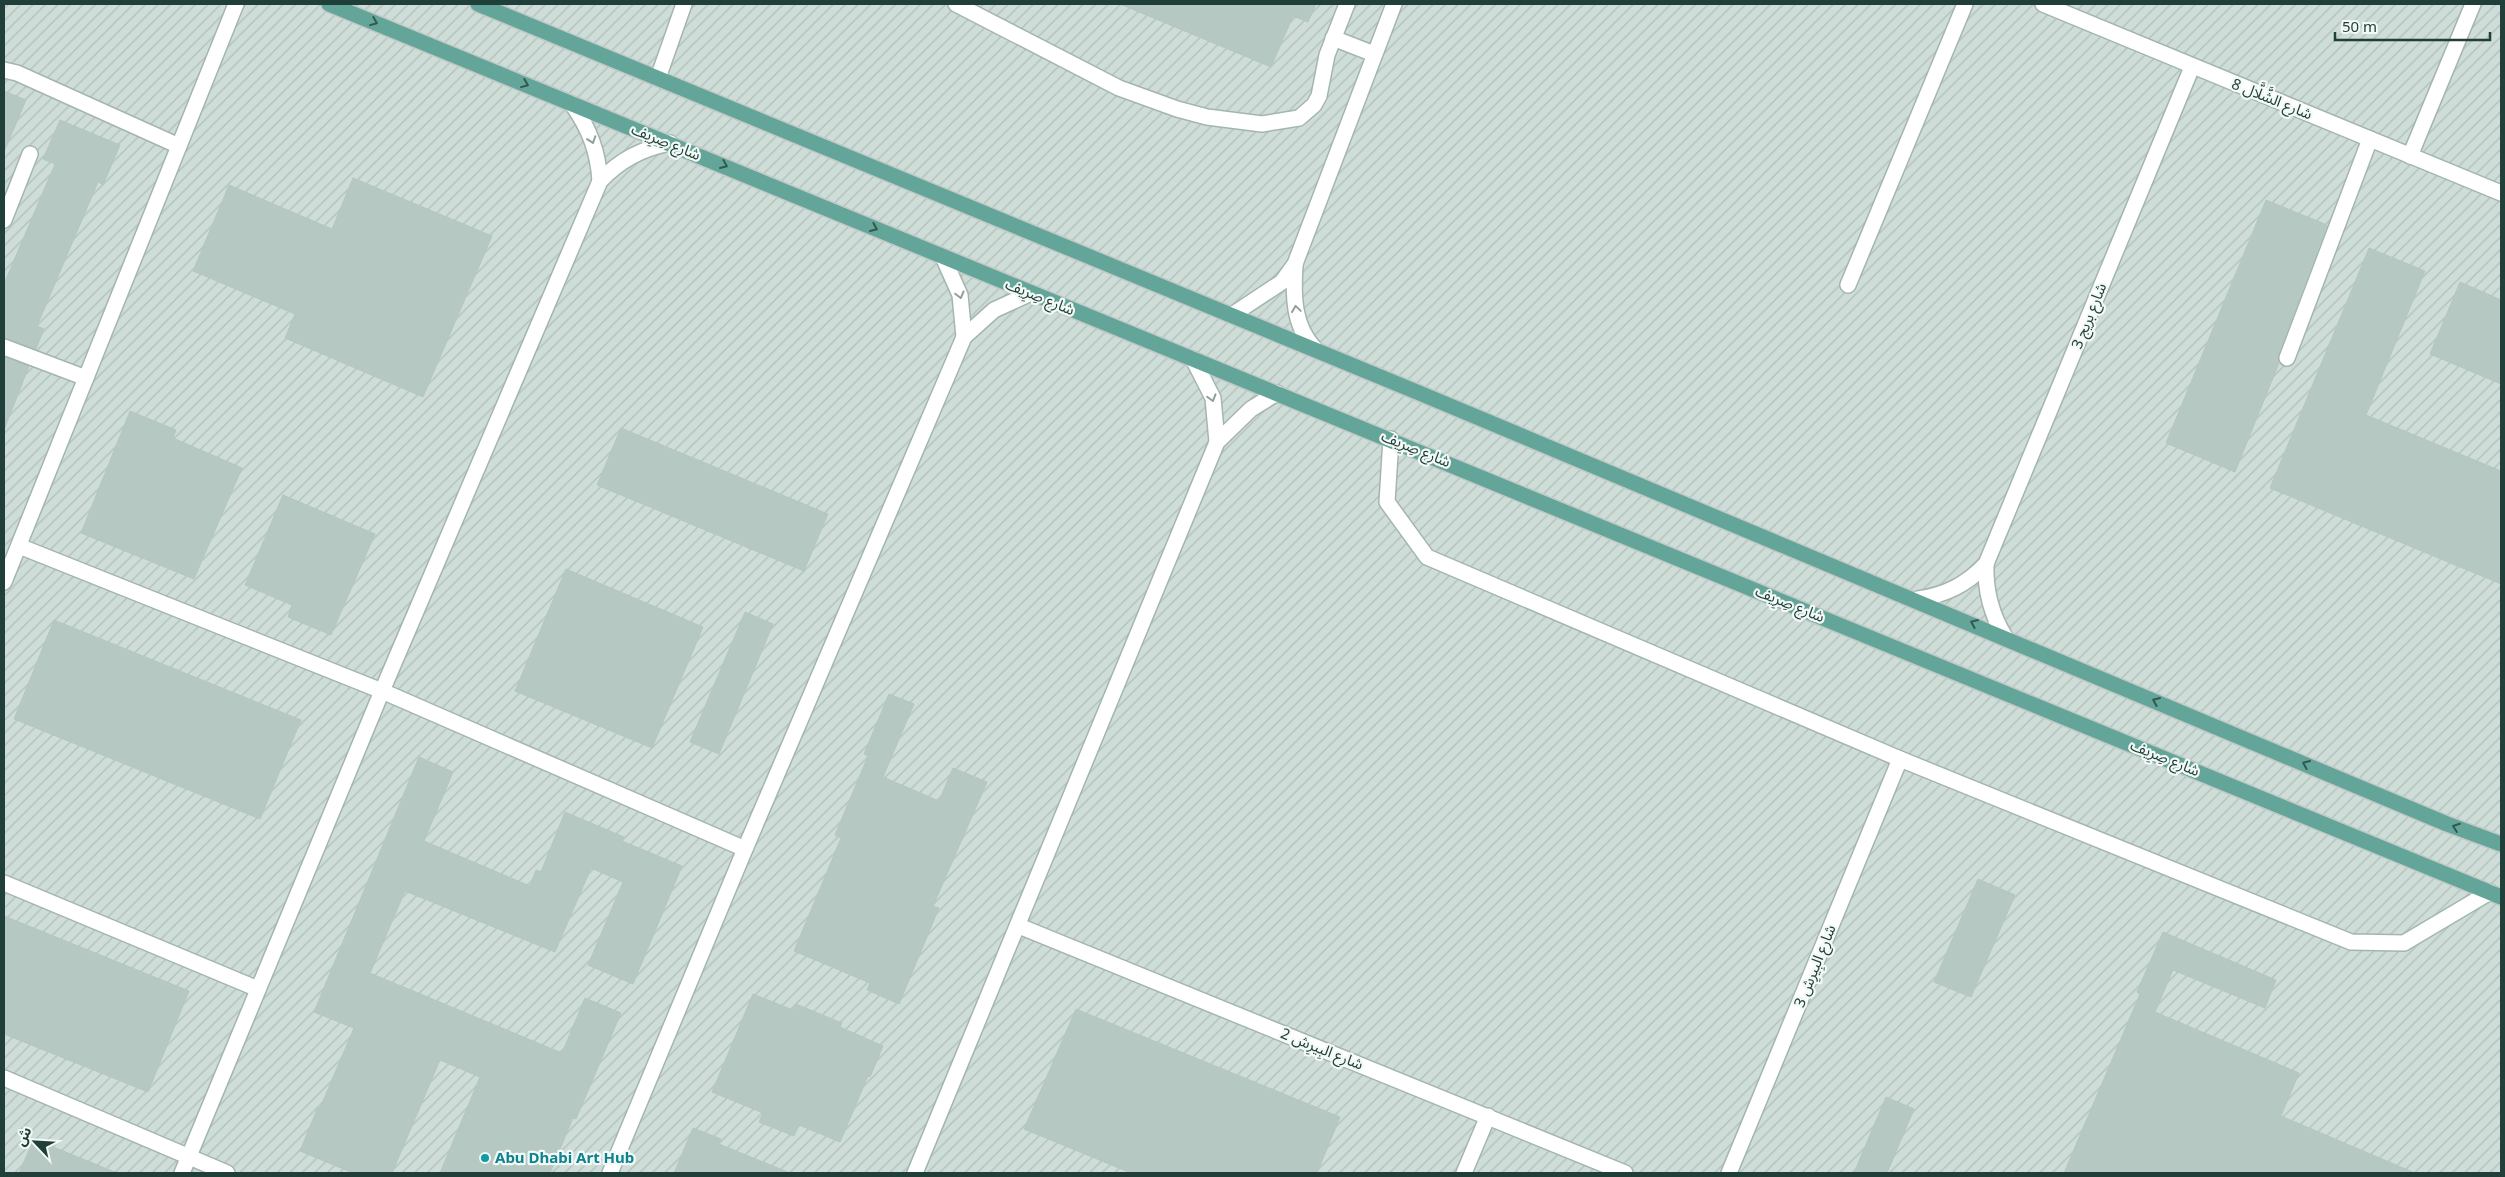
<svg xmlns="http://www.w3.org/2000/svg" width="2505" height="1177" viewBox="0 0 2505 1177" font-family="'Noto Sans','Noto Sans Arabic',sans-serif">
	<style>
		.industrial { fill: url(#industrial-furrows) }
		.building { fill: #b6c8c2; stroke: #b3c7c0 }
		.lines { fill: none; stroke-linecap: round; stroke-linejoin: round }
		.minor-casing { stroke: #a4b5b0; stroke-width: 18 }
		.major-casing { stroke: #c1c9c8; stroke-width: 18 }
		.minor { stroke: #fff; stroke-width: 15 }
		.major { stroke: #63a599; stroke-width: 15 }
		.oneway { stroke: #325851 }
		.oneway2 { stroke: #909f9c }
		.culture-dot { fill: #0f9aa8; stroke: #f2f9f6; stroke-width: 2 }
		.labels { text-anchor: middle; stroke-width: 4.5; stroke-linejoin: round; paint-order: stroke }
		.street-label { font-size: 15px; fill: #213f39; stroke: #f2f9f6 }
		.culture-label { font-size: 15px; font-weight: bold; fill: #0d838f; stroke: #f2f9f6; text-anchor: start }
	</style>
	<defs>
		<pattern id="industrial-furrows" width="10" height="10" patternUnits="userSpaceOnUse" patternTransform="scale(1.25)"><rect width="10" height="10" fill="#cfddd8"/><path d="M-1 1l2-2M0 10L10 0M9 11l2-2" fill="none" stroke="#b1bfba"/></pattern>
	</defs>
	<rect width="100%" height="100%" fill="#e1ede8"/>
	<rect class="industrial" x="4" y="4" width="2497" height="1169"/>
	<g class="building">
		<path d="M 1120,4 L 1316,4 L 1308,22 L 1293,16 L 1271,67 Z"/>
		<path d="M 4,91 L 26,100 L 4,152 Z"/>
		<path d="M 60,120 L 120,145 L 103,185 L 98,182 L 37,326 L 44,329 L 36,349 L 4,338 L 4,284 L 55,164 L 43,159 Z"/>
		<path d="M 353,178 L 492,236 L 423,397 L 285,338 L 295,314 L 193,271 L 229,185 L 332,229 Z"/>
		<path d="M 2266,200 L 2327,225 L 2278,355 L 2279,363 L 2235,472 L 2166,443 Z"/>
		<path d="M 2369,248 L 2425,271 L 2366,415 L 2501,471 L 2501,584 L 2270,488 Z"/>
		<path d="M 2460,282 L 2501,300 L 2501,384 L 2430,354 Z"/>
		<path d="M 4,357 L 29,366 L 4,430 Z"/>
		<path d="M 130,411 L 176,430 L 173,438 L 242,468 L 194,579 L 81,533 Z"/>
		<path d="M 621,428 L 828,514 L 804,571 L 597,485 Z"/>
		<path d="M 283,495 L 375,534 L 331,635 L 288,617 L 292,605 L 245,585 Z"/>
		<path d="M 566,569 L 703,627 L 652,748 L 515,691 Z"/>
		<path d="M 745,612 L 773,624 L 719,754 L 690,742 Z"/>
		<path d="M 54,620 L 301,720 L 260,819 L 14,719 Z"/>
		<path d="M 889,694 L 914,704 L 883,777 L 939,801 L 953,768 L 987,782 L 933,906 L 939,908 L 899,1004 L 867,990 L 870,983 L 794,951 L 841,838 L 835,835 L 868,756 L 864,754 Z"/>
		<path d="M 419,757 L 453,772 L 424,841 L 530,886 L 536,870 L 541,872 L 565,812 L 624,837 L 622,841 L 682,866 L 633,984 L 588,965 L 623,882 L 591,868 L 555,952 L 405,891 L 370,973 L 562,1053 L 585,998 L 621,1013 L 576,1119 L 573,1118 L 550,1173 L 440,1173 L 480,1077 L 440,1060 L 392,1173 L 353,1173 L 300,1151 L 318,1107 L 320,1108 L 354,1028 L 314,1012 Z"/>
		<path d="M 1978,879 L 2015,895 L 1971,997 L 1934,982 Z"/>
		<path d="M 4,916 L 189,991 L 148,1092 L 4,1034 Z"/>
		<path d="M 2163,932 L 2276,980 L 2265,1008 L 2173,970 L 2155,1012 L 2299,1073 L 2281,1116 L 2415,1173 L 2064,1173 L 2140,994 L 2137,992 Z"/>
		<path d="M 753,994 L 793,1010 L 796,1004 L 842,1023 L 840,1027 L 883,1046 L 870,1077 L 868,1076 L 840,1142 L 799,1125 L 794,1136 L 759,1122 L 763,1113 L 712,1092 Z"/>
		<path d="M 1076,1009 L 1340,1117 L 1317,1173 L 1131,1173 L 1024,1129 Z"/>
		<path d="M 1886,1097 L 1914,1109 L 1887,1173 L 1854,1173 Z"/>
		<path d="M 693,1128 L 721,1139 L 719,1144 L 790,1173 L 674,1173 Z"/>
		<path d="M 34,1139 L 117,1173 L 19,1173 Z"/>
	</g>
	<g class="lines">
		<g class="minor-casing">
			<g id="minor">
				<path d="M 956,4 L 1119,88 L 1177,109 L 1207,117 L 1262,124 L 1299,118 L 1314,105 L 1319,96 L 1327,55 L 1347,4"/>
				<path d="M 2043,4 L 2501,193"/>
				<path d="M 1333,38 L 1374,54"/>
				<path d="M 4,70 L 17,73 L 179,146"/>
				<path d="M 658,78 L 684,4"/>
				<path d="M 572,104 C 589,128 598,151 600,181"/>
				<path d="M 2410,156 L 2473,4"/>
				<path d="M 4,220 L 30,154"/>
				<path d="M 943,257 L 960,295 L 964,337"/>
				<path d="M 1295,265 C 1293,295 1293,326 1315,349"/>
				<path d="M 1848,285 L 1965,4"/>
				<path d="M 1232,315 L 1282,282 L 1295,264 L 1394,4"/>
				<path d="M 4,347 L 86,378"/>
				<path d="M 2287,358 L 2370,139"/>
				<path d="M 1193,359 L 1213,398 L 1217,442"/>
				<path d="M 1391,439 L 1387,502 L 1427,557 L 1900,759 L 2351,942 L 2404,943 L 2490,892"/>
				<path d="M 19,546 L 382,691 L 745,849"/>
				<path d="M 1986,564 C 1985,591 1991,614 2005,637"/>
				<path d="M 4,582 L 236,4"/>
				<path d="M 1918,599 C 1945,595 1966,585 1986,564 L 2192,67"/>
				<path d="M 4,883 L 258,989"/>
				<path d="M 1019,926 L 1625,1173"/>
				<path d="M 4,1078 L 227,1173"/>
				<path d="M 182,1173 L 382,691 L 600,181 C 620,160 641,149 670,143"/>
				<path d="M 610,1173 L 745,849 L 964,337 L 994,310 L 1031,293"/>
				<path d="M 915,1173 L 1217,442 L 1251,409 L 1277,393"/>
				<path d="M 1464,1173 L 1488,1116"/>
				<path d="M 1729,1173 L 1900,759"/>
			</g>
		</g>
		<g class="major-casing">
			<g id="major">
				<path d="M 329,4 L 2501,897"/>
				<path d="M 478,4 C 1135,275 1793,546 2447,824 L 2501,844"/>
			</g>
		</g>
		<use href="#minor" class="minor"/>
		<use href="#major" class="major"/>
	</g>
	<defs><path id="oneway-chevron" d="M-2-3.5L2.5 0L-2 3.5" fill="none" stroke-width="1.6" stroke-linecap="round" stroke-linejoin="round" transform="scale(1.25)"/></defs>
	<g class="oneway">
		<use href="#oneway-chevron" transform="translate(374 22) rotate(22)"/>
		<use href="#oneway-chevron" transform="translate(525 84) rotate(22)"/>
		<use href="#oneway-chevron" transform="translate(724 165) rotate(23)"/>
		<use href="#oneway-chevron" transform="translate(874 228) rotate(23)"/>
		<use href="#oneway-chevron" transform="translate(1974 623) rotate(-157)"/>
		<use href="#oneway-chevron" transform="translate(2156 701) rotate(-157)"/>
		<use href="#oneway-chevron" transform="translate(2306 764) rotate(-157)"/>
		<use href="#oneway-chevron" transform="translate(2456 827) rotate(-160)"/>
	</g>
	<g class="oneway2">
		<use href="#oneway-chevron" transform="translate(592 140) rotate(71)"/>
		<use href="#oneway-chevron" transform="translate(960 295) rotate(75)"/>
		<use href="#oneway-chevron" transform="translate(1296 309) rotate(-98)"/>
		<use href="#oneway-chevron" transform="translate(1212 398) rotate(74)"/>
	</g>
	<circle class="culture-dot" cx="485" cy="1158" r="5"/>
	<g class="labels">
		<g class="street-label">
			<text transform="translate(2272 99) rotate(22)" y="5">شارع الشَّلَّال 8</text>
			<text transform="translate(666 142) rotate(22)" y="5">شارع صِرِيف</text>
			<text transform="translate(1040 297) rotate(22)" y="5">شارع صِرِيف</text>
			<text transform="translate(2089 316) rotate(-68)" y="5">شارع بريج 3</text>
			<text transform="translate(1416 449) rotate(22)" y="5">شارع صِرِيف</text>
			<text transform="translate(1790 604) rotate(22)" y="5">شارع صِرِيف</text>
			<text transform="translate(2165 758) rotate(22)" y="5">شارع صِرِيف</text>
			<text transform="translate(1815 966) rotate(-68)" y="5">شارع البِيرِش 3</text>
			<text transform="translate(1322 1049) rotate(22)" y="5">شارع البِيرِش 2</text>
		</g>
		<g class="culture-label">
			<text x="495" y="1163">Abu Dhabi Art Hub</text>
		</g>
	</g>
	<rect width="2505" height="1177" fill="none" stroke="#213f39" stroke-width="10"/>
	<g transform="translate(35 1142) rotate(295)" stroke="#f2f9f6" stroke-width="4" paint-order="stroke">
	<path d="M0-4L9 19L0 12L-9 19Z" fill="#213f39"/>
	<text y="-8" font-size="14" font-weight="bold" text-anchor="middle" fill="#213f39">ش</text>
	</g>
	<path d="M2335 32v8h155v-8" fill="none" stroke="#213f39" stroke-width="2.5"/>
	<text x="2342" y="32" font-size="15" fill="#213f39" stroke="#f2f9f6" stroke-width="4" paint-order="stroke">50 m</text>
</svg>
